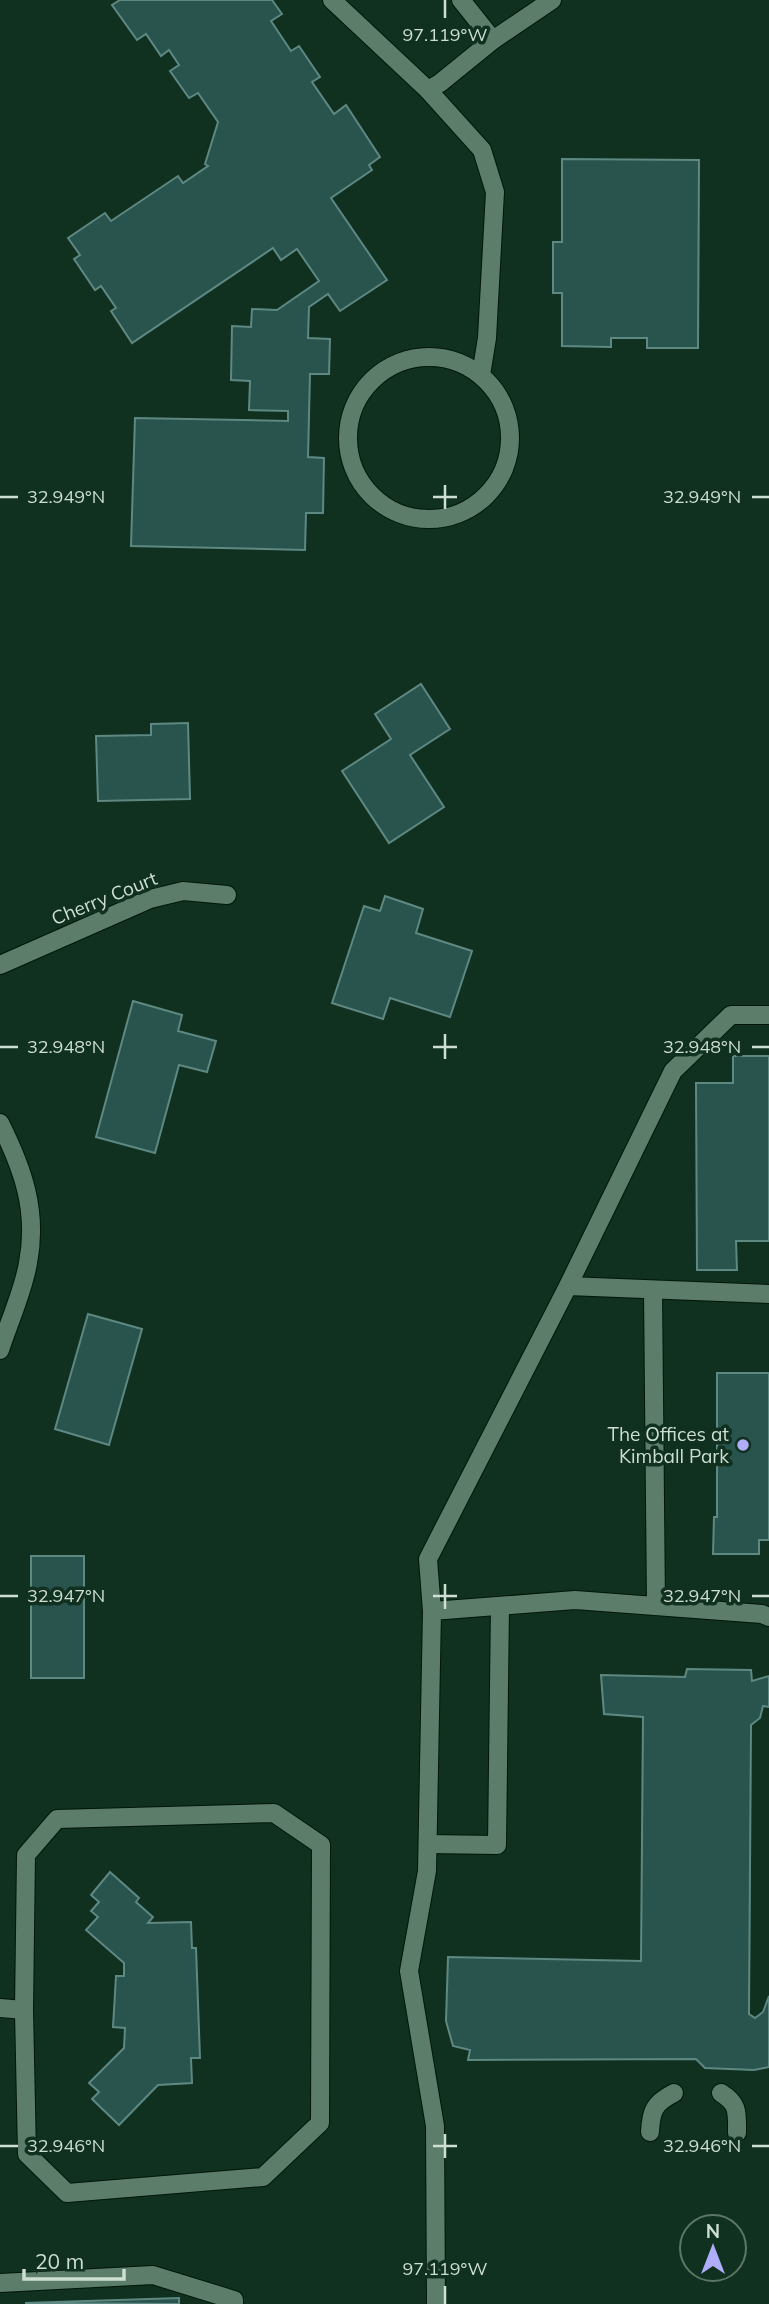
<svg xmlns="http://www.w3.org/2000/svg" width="769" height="2304" viewBox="0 0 769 2304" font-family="Mulish,sans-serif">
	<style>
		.building { fill: #29534d; stroke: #5e8882; stroke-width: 2 }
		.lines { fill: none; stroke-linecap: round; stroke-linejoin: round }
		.service-casing { stroke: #001709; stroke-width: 20 }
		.minor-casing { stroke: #001709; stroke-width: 20 }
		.service { stroke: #5c7d6a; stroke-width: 18 }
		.minor { stroke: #5c7d6a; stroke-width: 18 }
		.ticks { fill: none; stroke: #cdded3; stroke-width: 2.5 }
		.poi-dot { fill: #b0aefa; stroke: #103020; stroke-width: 2.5 }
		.labels { text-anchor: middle; stroke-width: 7; stroke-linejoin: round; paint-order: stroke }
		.street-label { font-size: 19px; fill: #cdded3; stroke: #103020 }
		.poi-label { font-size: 19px; fill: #cdded3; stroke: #103020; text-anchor: end }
		.ticks-label { font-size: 18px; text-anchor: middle; fill: #cdded3; stroke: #103020; stroke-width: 7; stroke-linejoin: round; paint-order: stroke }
	</style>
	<rect width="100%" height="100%" fill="#103020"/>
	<g class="building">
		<path d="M 120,0 L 272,0 L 282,14 L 271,21 L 291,51 L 299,46 L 320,77 L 312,82 L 334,114 L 346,105 L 380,157 L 369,165 L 372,170 L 331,198 L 387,280 L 340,311 L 328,294 L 309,307 L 308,338 L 330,339 L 329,374 L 310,374 L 308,457 L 324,458 L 323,513 L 306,513 L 305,550 L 131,546 L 135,418 L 288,421 L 288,411 L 249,410 L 250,381 L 231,380 L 232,326 L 251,327 L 252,309 L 277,310 L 319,281 L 297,249 L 281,260 L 273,248 L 132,343 L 111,311 L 116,308 L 101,286 L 95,290 L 74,259 L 80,255 L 68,238 L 105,213 L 111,221 L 178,176 L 183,183 L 208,166 L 205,164 L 218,122 L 198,93 L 189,98 L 170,71 L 179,65 L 169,50 L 161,56 L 146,34 L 137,40 L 112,5 Z"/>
		<path d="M 562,159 L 699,160 L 698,348 L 647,348 L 647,338 L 611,338 L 611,347 L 562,346 L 562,293 L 553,293 L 553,242 L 562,242 Z"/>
		<path d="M 421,684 L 450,729 L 410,755 L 444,807 L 389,843 L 342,771 L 391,739 L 375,714 Z"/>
		<path d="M 188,723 L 190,799 L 98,801 L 96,736 L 151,735 L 151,724 Z"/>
		<path d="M 385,896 L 423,909 L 416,933 L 472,951 L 450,1017 L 390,998 L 383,1019 L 332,1003 L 364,906 L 380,911 Z"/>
		<path d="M 133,1001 L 182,1015 L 178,1031 L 216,1041 L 207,1072 L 179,1065 L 155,1153 L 96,1137 Z"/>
		<path d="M 733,1056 L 769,1056 L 769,1241 L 736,1241 L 737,1270 L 697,1270 L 696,1083 L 733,1083 Z"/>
		<path d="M 88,1314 L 142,1329 L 109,1445 L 55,1429 Z"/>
		<path d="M 717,1373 L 769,1373 L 769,1540 L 759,1540 L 759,1554 L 713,1554 L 714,1517 L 717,1517 Z"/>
		<rect x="31" y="1556" width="53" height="122"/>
		<path d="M 687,1669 L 751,1670 L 752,1681 L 769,1676 L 769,1707 L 763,1706 L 760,1718 L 751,1725 L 749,2014 L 755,2018 L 763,2012 L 769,1996 L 769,2067 L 754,2070 L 705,2068 L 696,2059 L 468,2060 L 470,2050 L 453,2046 L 446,2021 L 448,1957 L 641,1961 L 643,1717 L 604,1714 L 601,1675 L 685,1677 Z"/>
		<path d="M 110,1872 L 139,1898 L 136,1902 L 153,1917 L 148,1923 L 191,1922 L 192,1948 L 196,1948 L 200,2058 L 191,2058 L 192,2083 L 158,2085 L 119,2125 L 92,2099 L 99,2092 L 89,2083 L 124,2048 L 125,2028 L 113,2027 L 116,1976 L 124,1976 L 124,1963 L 86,1930 L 98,1917 L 91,1911 L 99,1902 L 91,1895 Z"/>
		<path d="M 179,2298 L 179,2304 L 25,2303 Z"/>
	</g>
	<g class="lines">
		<g class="service-casing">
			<g id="service">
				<path d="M 332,0 L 428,90"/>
				<path d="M 461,0 L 493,40"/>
				<circle cx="429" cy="438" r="81"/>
				<path d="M 481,375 L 487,338 L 495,192 L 482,150 L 428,90 L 440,83 L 493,40 L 552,0"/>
				<path d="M 568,1286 L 769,1294"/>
				<path d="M 653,1290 L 656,1606"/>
				<path d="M 432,1611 L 428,1559 L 568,1286 L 673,1071 L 731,1015 L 769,1015"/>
				<path d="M 274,1813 L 321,1845 L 320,2123 L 263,2177 L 67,2193 L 27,2154 L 24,2010 L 26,1855 L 57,1819 Z"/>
				<path d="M 428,1844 L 497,1845 L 500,1606"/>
				<path d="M 0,2008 L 24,2010"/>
				<path d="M 721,2093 C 739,2104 737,2113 737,2133"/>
				<path d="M 650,2132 C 651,2111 654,2103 674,2093"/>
				<path d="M 0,2283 L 153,2275 L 234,2300 L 234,2304"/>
				<path d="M 436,2304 L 435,2126 L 409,1971 L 427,1871 L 432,1611 L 575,1600 L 762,1614 L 769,1617"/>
			</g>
		</g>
		<g class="minor-casing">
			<g id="minor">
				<path d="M 0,965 L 150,899 L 183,891 L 227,895"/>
				<path d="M 0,1123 C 23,1169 38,1211 28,1263 C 23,1292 9,1322 0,1350"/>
			</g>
		</g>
		<use href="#service" class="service"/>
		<use href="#minor" class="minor"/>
	</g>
	<path class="ticks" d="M 445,0 L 445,18M 445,485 L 445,509M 0,497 L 18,497M 433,497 L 457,497M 752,497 L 769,497M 445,1034 L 445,1059M 0,1047 L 18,1047M 433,1047 L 457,1047M 752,1047 L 769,1047M 445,1584 L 445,1609M 0,1596 L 18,1596M 433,1596 L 457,1596M 752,1596 L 769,1596M 445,2134 L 445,2158M 0,2146 L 18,2146M 433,2146 L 457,2146M 752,2146 L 769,2146M 445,2286 L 445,2304"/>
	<circle class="poi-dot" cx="743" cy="1445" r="7"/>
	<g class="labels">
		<g class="street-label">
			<text transform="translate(104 898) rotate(-22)" y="7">Cherry Court</text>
		</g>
		<g class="poi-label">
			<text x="729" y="1441">The Offices at<tspan x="729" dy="22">Kimball Park</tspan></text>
		</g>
	</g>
	<g class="ticks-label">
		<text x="445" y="41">97.119°W</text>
		<text x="66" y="503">32.949°N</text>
		<text x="702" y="503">32.949°N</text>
		<text x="66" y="1053">32.948°N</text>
		<text x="702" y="1053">32.948°N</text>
		<text x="66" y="1602">32.947°N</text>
		<text x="702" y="1602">32.947°N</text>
		<text x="66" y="2152">32.946°N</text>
		<text x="702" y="2152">32.946°N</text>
		<text x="445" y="2275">97.119°W</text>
	</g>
	<g transform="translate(713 2248)"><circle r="33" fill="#103020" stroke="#5c7668" stroke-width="2"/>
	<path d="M0-5L12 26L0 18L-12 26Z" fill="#b0aefa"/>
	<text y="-10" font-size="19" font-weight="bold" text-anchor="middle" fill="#cdded3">N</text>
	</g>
	<path d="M24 2269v10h100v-10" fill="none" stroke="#cdded3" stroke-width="3.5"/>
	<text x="35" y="2269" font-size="21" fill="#cdded3" stroke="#103020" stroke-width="5" paint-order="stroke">20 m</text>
</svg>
